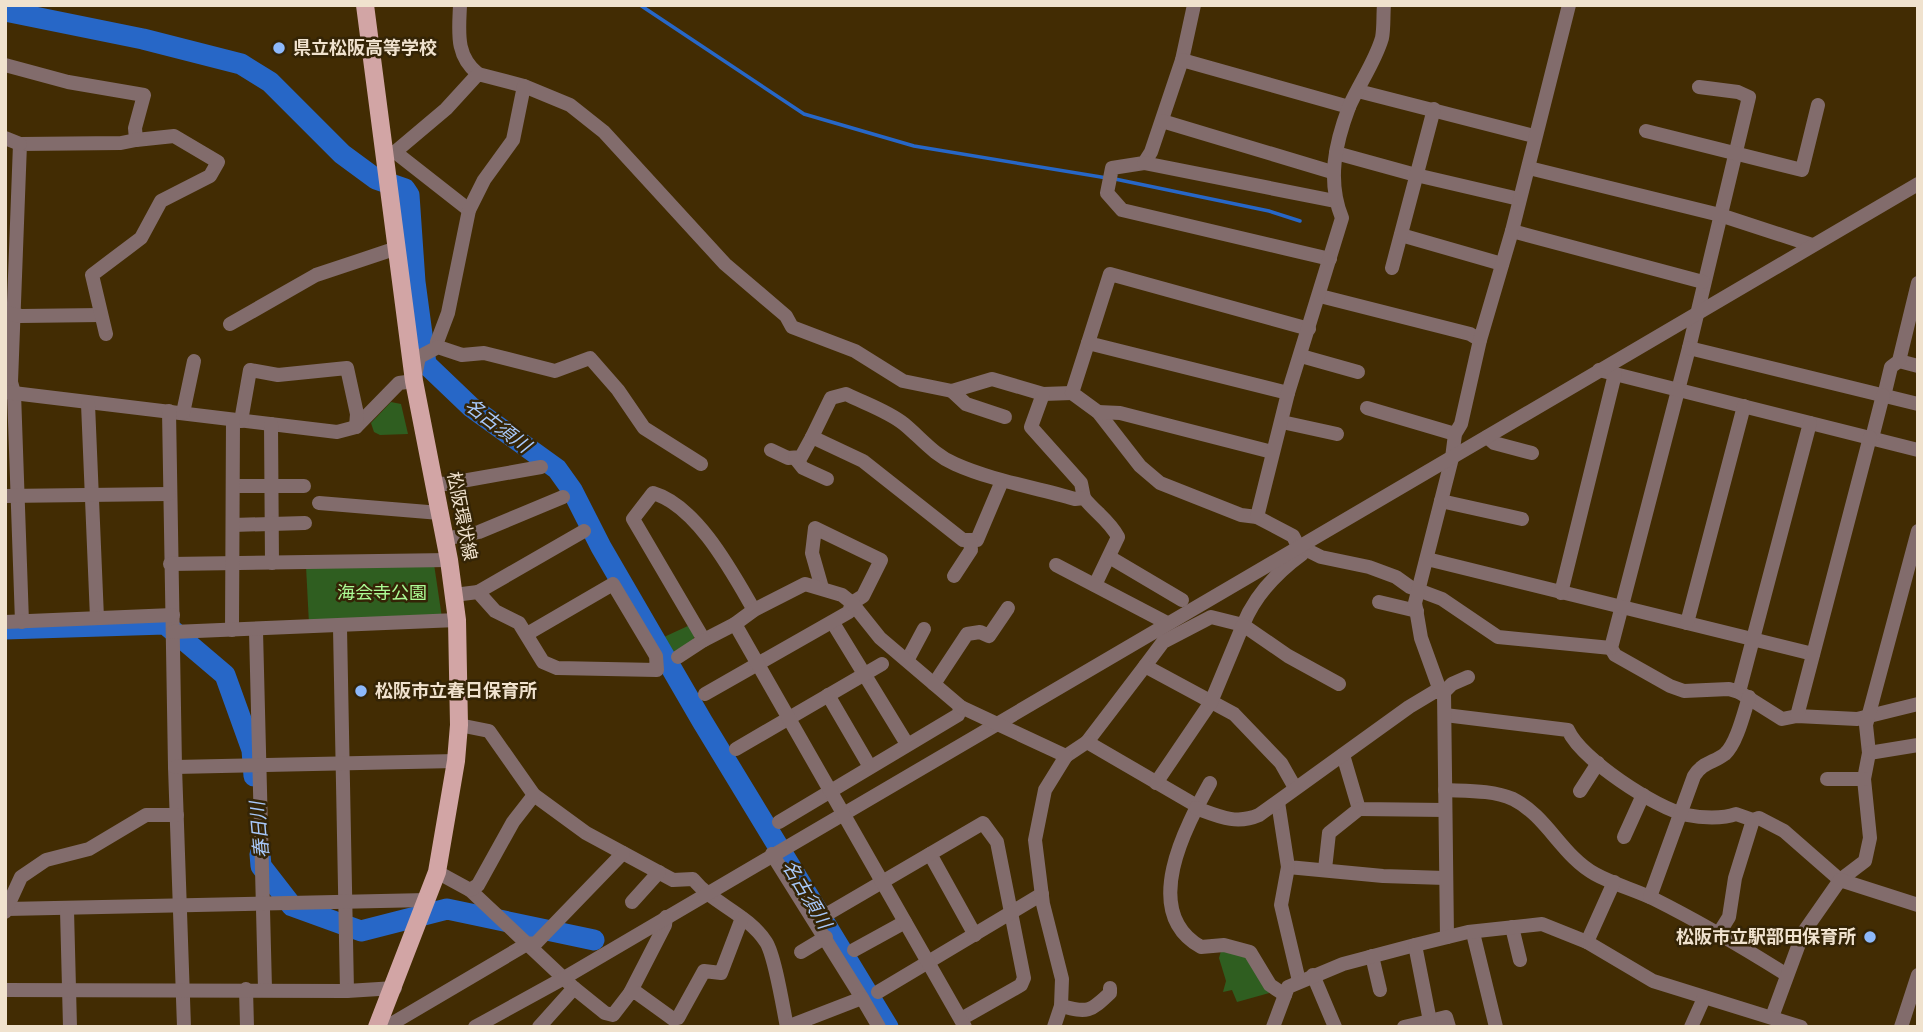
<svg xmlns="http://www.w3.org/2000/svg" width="1923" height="1032" viewBox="0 0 1923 1032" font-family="Inter,'Noto Sans JP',sans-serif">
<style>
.green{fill:#2f5e20}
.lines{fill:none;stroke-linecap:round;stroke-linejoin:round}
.stream{stroke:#2767c7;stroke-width:3.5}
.river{stroke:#2767c7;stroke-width:21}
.minor{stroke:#826c6c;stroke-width:14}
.major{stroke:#d2a5a5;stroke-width:18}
.poi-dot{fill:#8db9fc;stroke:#342406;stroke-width:2.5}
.labels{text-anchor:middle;stroke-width:5;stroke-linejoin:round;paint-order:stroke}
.poi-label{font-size:18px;font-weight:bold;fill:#f0e2ce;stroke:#342406;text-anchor:start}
.street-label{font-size:18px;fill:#f0e2ce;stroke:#342406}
.park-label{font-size:18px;fill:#acfb95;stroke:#342406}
.water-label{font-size:19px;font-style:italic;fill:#a8c8f9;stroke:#342406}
</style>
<rect width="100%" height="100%" fill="#422c03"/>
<g class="green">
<path d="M 391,402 L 401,404 L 408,434 L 380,435 L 374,432 L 371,423 Z"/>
<path d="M 434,564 L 442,618 L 309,624 L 306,566 Z"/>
<path d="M 690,625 L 695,635 L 692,642 L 673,652 L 664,637 Z"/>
<path d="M 1221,951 L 1247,957 L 1273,992 L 1237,1002 L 1232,990 L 1223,992 L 1226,981 L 1219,958 Z"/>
</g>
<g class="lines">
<g class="stream">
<path d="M 640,5 L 804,114 L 914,146 L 1107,178"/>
<path d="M 1115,179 L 1269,211 L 1300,221"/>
</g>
<g class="river">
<path d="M 5,11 L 143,39 L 241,64 L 270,82 L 342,154 L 376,179 L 405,189 L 409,195 L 415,282 L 426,364 L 471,407 L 557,469 L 572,490 L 601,547 L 702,721 L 888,1027"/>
<path d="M 5,629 L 165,624 L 225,675 L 252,750 L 254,776"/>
<path d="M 260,854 L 261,866 L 292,906 L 361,931 L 447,909 L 594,940"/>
</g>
<g class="minor">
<path d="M 460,5 C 459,32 455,55 478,74"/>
<path d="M 1194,5 L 1182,60 L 1151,152 L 1144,163 L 1112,168 L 1107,193 L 1122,210 L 1330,259"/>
<path d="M 1182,60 L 1349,107"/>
<path d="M 5,65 L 68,82 L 144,95 L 135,128 L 136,140 L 121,143 L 20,144 L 11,382 L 14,393 L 22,622"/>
<path d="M 1699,87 L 1738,92 L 1749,97 L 1689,348 L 1611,648 L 1615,655 L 1670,686 L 1684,691 L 1729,689 L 1739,692 L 1782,719 L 1797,716 L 1857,719 L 1918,704"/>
<path d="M 1358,91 L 1534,136"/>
<path d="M 1162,121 L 1332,172"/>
<path d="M 1646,131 L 1802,170 L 1818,105"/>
<path d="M 5,138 L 20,144"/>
<path d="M 386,152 L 395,152 L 469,210"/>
<path d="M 395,152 L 446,109 L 478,74 L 524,86 L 570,105 L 604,132 L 725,264 L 786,316 L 792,327 L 855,351 L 903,381 L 952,391 L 992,379 L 1043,394 L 1072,393"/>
<path d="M 1336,153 L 1416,175 L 1519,199"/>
<path d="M 1144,163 L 1335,201"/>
<path d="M 1529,168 L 1720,215 L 1812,245"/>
<path d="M 1512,231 L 1703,282"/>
<path d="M 1401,235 L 1502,264"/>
<path d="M 1392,268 L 1434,109"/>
<path d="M 1320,296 L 1470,334 L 1480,340"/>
<path d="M 5,313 L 21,316 L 101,315"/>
<path d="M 230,324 L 316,275 L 394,249"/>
<path d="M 106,334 L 92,275 L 141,238 L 161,201 L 210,176 L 218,162 L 174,136 L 136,140"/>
<path d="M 1088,343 L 1072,393 L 1098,412 L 1140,466 L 1160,483 L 1241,515 L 1257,517 L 1293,536 L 1302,554 C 1276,573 1255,595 1243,625 L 1211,617 L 1163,642 L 1145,666 L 1234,714 L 1281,763 L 1294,786"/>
<path d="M 438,347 L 437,342 L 448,313 L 469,210 L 484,180 L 513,140 L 524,86"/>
<path d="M 1689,348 L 1918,404"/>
<path d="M 1301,356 L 1358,372"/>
<path d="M 1899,361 L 1918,366"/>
<path d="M 1599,370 L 1918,450"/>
<path d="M 952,391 L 966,404 L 1005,417"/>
<path d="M 5,392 L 337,432 L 356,427 L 399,383 L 414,381 L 419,357 L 438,347 L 462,355 L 484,353 L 555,371 L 590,358 L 618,390 L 644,428 L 701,464"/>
<path d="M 1288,393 L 1088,343 L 1110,274 L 1309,329"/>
<path d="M 1043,394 L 1031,427 L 1081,483 L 1084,498"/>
<path d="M 1884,396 L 1891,367 L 1899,361 L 1918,283"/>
<path d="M 88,404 L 97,618"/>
<path d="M 1367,408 L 1455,434"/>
<path d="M 169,411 L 175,767 L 184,1027"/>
<path d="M 1098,412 L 1120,413 L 1272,452"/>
<path d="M 183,413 L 194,361"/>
<path d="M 241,421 L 250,370 L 278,375 L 347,368 L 357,414 L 356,427"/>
<path d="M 1282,422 L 1337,434"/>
<path d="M 271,424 L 272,563"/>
<path d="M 1487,437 L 1494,443 L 1532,453"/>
<path d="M 1872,438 L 1883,395"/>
<path d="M 771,450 L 788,458 L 801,457 L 812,437"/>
<path d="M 795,458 L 803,468 L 827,479"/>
<path d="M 1002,481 L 977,540 L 963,540 L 863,461 L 812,437 L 831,398 L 846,394 C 864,403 888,411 904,424 C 921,438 934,455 955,464 C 993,481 1035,487 1075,499 L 1084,498 C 1095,512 1110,521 1118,537 L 1095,585"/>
<path d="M 434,483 L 445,484 L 541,467"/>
<path d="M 233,486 L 304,486"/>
<path d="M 5,496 L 169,494"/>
<path d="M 1441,501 L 1522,519"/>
<path d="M 319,503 L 440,513"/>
<path d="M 1257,517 L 1288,393 L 1342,218 C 1327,181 1335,144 1349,107 C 1359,84 1375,62 1382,38 C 1384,28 1383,16 1384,5"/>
<path d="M 233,525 L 305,523"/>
<path d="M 445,539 L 479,532 L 563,497"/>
<path d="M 1299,546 L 1321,557 L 1369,567 L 1396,577 L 1410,587 L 1442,599 L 1498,637 L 1611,648"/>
<path d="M 1111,558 L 1182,600"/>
<path d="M 1427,559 L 1813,654"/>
<path d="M 170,564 L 449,560"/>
<path d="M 1056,565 L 1167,623"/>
<path d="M 954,576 L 971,550 L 970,540"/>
<path d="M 478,592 L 584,531"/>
<path d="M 1561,593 L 1615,374"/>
<path d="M 454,595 L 478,592 L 495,611 L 519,623 L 543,662 L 557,668 L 657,670 L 656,656 L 613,584 L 527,634"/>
<path d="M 1379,602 L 1417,611"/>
<path d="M 5,622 L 173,615"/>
<path d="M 833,623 L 907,744"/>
<path d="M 1687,623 L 1744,406"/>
<path d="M 735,624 L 704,640 L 633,519 L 653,493 C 697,506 732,572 754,610"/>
<path d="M 340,628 L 347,991"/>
<path d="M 232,630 L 233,420"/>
<path d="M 256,631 L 265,989"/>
<path d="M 173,632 L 457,620"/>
<path d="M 678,657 L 704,640"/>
<path d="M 908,659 L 924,629"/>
<path d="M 934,684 L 967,634 L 980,632 L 989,636 L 1008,608"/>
<path d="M 1739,692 L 1810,423"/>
<path d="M 705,694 L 849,612 L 852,603 L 863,596 L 881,560 L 815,528 L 812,553 L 822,588"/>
<path d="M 828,695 L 870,767"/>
<path d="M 1445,715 L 1568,730 C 1581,759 1655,808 1687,815 C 1701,818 1723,819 1736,814 L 1753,820 L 1759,818 L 1784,831 L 1840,880 L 1865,861 L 1870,838 L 1864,779 L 1869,753 L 1866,725 L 1918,531"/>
<path d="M 1797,716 L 1870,437"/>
<path d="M 459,725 L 489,731 L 534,795 L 586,833 L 673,880 L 693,879 C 713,904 748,914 766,942 C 775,956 783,1008 787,1027"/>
<path d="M 1087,742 L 1145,666"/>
<path d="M 736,749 L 882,664"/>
<path d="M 1869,753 L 1918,745"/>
<path d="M 1343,755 L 1359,809 L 1445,810"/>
<path d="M 1066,756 L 1087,742 L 1197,806"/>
<path d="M 175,767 L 456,761"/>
<path d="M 1827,779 L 1864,779"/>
<path d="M 1156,783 L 1211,702 L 1243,625 L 1288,656 L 1339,684"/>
<path d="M 1210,783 C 1186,826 1139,912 1201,947 L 1224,945 L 1250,952 L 1270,985 L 1285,995"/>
<path d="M 1445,790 C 1467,791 1493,790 1513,799 C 1547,816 1562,856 1595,874 C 1613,884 1635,890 1654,899 C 1700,922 1744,948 1787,975"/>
<path d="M 1580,791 L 1598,763"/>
<path d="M 1278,802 L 1288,867 L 1383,876 L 1445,878"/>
<path d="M 1196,808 C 1218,816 1236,825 1259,815 L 1409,707 L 1434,692 L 1444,692 L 1452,684 L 1468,677"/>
<path d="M 779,822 L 958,715 L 961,707"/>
<path d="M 1624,837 L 1643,795"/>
<path d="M 772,854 L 862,998"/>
<path d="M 930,854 L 975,935"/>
<path d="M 1288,867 L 1281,905 L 1299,981"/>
<path d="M 1325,869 L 1329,833 L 1359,809"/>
<path d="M 437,872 L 470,890 L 574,988 L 539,1027"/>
<path d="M 470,890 L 478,885 L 513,822 L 534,795"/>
<path d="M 1650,897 L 1694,776 C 1703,762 1713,763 1725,754 C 1737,743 1744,712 1749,697"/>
<path d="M 632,902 L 659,872"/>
<path d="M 7,909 L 427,900"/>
<path d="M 67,910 L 70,1027"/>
<path d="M 5,912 L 21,877 L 46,860 L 89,849 L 146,815 L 177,815"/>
<path d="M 829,913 L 983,823 L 997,842 L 1024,978 L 1021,985 L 961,1019"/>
<path d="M 1512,927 L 1520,960"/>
<path d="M 1473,933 L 1496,1027"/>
<path d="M 1719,933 L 1729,917 L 1735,878 L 1753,820"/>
<path d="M 1447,937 L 1444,692 L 1438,685 L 1421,638 L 1415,603 L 1452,458 L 1455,434 L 1461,424 L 1480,340 L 1512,231 L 1569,5"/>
<path d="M 1587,942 L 1614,882"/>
<path d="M 854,950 L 905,922"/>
<path d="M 801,952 L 826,937"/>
<path d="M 1372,956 L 1380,990"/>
<path d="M 1313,975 L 1335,1027"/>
<path d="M 574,988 L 605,1013 L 613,1015 L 630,993 L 665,925 L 666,917"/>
<path d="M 246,989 L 247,1027"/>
<path d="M 5,990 L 347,991 L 395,988"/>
<path d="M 878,992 L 1042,894"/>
<path d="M 630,993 L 637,993 L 673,1019 L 678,1018 L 704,971 L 721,973 L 742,918"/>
<path d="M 1061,1006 C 1088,1013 1090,1012 1110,993 L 1110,988"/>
<path d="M 1772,1017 L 1803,933 L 1840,880 L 1918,905"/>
<path d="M 1430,1021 L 1446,1017 L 1449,1027"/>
<path d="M 393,1023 L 527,944 L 536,943 L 623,853"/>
<path d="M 475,1027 L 564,978 L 1918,184"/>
<path d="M 787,1027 L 862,998 L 879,1027"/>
<path d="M 965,1027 L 735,624 L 754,610 L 805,584 L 842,595 L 852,603 L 880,638 L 961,707 L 1066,756 L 1045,790 L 1035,840 L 1043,904 L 1062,979 L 1061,1006 L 1054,1027"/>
<path d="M 1273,1027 L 1288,987 L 1343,964 L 1415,945 L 1468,932 L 1542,924 L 1587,942 L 1653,981 L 1801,1027"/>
<path d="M 1404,1027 L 1430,1021 L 1415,945"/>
<path d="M 1691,1027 L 1704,998"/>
<path d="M 1901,1027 L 1918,975"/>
</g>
<path class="major" d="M 365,5 L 414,381 L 449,560 L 457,620 L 459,725 L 456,761 L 437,872 L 377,1027"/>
</g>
<g class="poi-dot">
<circle cx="279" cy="48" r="7"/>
<circle cx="361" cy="691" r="7"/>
<circle cx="1870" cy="937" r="7"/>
</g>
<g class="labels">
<g class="poi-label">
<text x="293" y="54">県立松阪高等学校</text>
<text x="375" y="697">松阪市立春日保育所</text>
<text x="1856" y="943" text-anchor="end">松阪市立駅部田保育所</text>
</g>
<g class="street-label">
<text transform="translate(462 516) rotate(79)" y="6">松阪環状線</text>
</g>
<g class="park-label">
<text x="382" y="599">海会寺公園</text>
</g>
<g class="water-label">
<text transform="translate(498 425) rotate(37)" y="7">名古須川</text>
<text transform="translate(259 830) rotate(-95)" y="7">春日川</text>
<text transform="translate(807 894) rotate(59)" y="7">名古須川</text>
</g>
</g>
<rect width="1923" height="1032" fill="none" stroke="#f0e2ce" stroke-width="14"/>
</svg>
